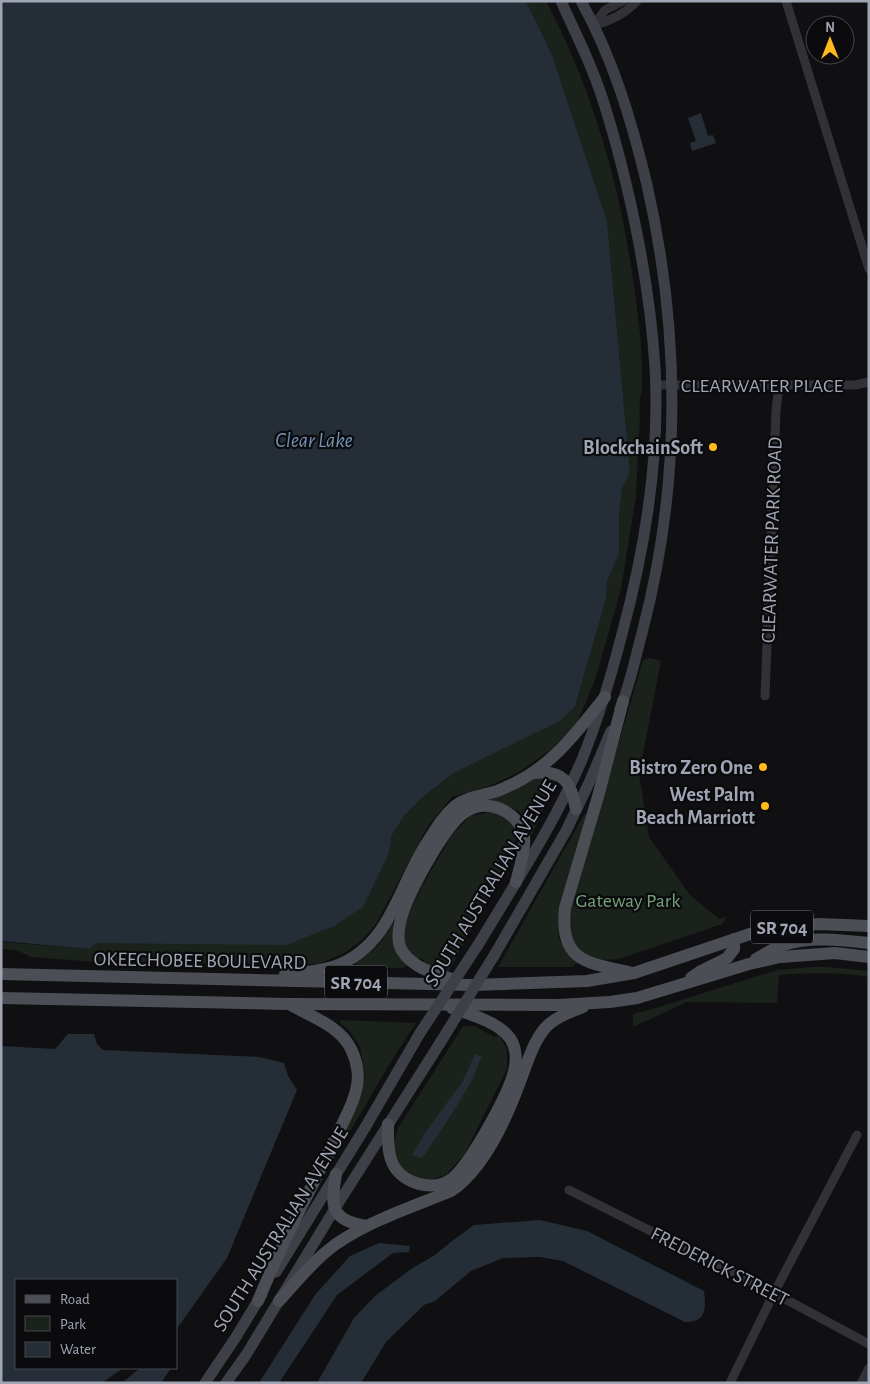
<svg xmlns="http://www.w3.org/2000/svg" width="870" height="1384" viewBox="0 0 870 1384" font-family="'Alegreya Sans',sans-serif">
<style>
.green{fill:#1a221b}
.water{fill:#252e36}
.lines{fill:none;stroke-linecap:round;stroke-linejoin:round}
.minor{stroke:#313137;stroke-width:9}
.tertiary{stroke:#313137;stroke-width:10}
.secondary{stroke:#3e4047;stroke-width:11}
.primary{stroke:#4c4e56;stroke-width:12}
.secondary-bridge{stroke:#3e4047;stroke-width:11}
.poi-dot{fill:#ffbb1b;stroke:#0b0b0d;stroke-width:2}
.labels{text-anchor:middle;stroke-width:4.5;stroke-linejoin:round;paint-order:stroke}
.shield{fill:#0b0b0d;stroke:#737782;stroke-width:1}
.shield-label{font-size:19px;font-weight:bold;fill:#a0a5b4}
.street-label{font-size:20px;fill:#a0a5b4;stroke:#0b0b0d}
.poi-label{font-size:20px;font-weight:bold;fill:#a0a5b4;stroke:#0b0b0d;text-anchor:end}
.park-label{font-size:20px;fill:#74a179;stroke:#0b0b0d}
.water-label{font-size:21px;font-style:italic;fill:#7292b4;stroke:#0b0b0d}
</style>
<rect width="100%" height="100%" fill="#101012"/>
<g class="green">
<path d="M 526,1 L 546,1 C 598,99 626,208 638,318 C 641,338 642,362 642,382 C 642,395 638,404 640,416 L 636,496 L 621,589 L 595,680 L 577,723 L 553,748 L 521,771 L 492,785 L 452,797 L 428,826 L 376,924 L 362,940 L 344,953 L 319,964 L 97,962 L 31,957 L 16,950 L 1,949 L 1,942 L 90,949 L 96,943 L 389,853 L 392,835 L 404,816 L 424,796 L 454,773 L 560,721 L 575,707 L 606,599 L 607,582 L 619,554 L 619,516 L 622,488 L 630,472 L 607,221 L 552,55 Z"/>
<path d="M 650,658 L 661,661 L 639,774 L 649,837 L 690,895 L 719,919 L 727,917 L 722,924 L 687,936 L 619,959 L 602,960 L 585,955 L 574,945 L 567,929 L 569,912 L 643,660 Z"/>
<path d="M 535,778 L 551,778 L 556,781 L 554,789 L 531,836 L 524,818 L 518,810 L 487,800 Z"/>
<path d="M 492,812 C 508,820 512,822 520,839 L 515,840 L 513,856 L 499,878 L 449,971 L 424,964 L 424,960 L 419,958 L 417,960 L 404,943 L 403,926 L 422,886 L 452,835 L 470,816 Z"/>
<path d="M 585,813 L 587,815 L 558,917 L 559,938 L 567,953 L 578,962 L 572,967 L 498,967 Z"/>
<path d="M 393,921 L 393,943 L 407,965 L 403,968 L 357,968 L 355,963 C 376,949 382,944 393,921 Z"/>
<path d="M 813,967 L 827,967 L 869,971 L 869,977 C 839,972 809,973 779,975 L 777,1003 L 687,1002 L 633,1027 L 633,1014 L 659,1007 L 777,970 Z"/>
<path d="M 342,1020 L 416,1023 L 392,1060 L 316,1189 L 357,1105 L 365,1077 L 360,1047 L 349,1030 L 339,1022 Z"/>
<path d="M 463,1026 L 475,1026 L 494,1037 L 499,1035 L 507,1049 L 507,1069 L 464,1155 L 446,1175 L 433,1179 L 420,1179 L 406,1173 L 397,1163 L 393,1145 L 398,1128 Z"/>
</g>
<g class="water">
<path d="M 1,1 L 526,1 L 552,55 L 607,221 L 630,472 L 622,488 L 619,516 L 619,554 L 607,582 L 606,599 L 575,707 L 560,721 L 454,773 L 424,796 L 404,816 L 392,835 L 389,853 L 363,907 L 334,926 L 286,945 L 96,943 L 90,949 L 1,941 Z"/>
<path d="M 701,113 L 708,136 L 713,135 L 716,143 L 692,151 L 690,143 L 696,141 L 688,118 Z"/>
<path d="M 68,1034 L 94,1034 L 97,1044 L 103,1050 L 259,1057 L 284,1063 L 288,1076 L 297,1090 L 227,1258 L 176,1330 L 176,1280 L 16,1280 L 16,1368 L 123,1368 L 102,1383 L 1,1383 L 1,1046 L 55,1049 Z"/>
<path d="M 475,1054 L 482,1057 C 478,1064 476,1071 473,1078 C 458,1106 440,1132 422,1158 L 412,1155 L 425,1133 L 463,1081 Z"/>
<path d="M 540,1220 L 587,1231 L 704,1291 C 706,1308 707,1322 685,1322 L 563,1261 L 540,1257 L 503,1258 L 471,1271 L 435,1301 L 424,1305 L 386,1342 L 361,1383 L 317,1383 L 354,1318 L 375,1296 L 411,1269 L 435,1255 L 452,1241 L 474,1225 Z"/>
<path d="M 379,1243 L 410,1246 L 409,1252 L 393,1253 L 337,1295 L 279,1383 L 259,1383 L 315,1295 L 350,1256 Z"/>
<path d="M 140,1368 L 171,1368 L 161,1383 L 122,1383 Z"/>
</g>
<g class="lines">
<g class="minor">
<path d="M 786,1 L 869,269"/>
<path d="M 594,25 C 611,21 625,14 637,1"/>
<path d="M 594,25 L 605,10 L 623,1"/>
<path d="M 655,385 L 855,385 L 869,382"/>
<path d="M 765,696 L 776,411 L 779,384"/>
<path d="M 569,1190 L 774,1293 L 869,1344"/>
<path d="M 730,1383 L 774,1293 L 857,1135"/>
</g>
<path class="tertiary" d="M 862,1383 L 869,1369"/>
<g class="secondary">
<path d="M 581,1 C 613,58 632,122 647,185 C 681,335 681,485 642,633 C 635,659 630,685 620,709"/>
<path d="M 478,945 C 514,885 553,826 581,762 C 598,720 611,677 622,634 C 645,549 660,455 655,367 C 651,304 640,241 625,179 C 617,147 609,115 597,83 C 587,55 573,28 561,1"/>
<path d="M 495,954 L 566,831 L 589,783 L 611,731"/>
<path d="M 276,1272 L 366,1126 L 420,1033"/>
<path d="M 205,1383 L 236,1337 L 262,1294"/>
<path d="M 226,1383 L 246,1355 L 334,1210 L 440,1043"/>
</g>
<g class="primary">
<path d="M 623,701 L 599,793 L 565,908 C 559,961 587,963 629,972"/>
<path d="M 534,773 C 564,770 571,782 576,809"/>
<path d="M 756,959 C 765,954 774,948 783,945 C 810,936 842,940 869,943"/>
<path d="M 1,974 L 472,985 L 587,981 L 634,973 L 756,932 L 785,927 L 819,924 L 869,926"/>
<path d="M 285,974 C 302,972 322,972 338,965 C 390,944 398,889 425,846 C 434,832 442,817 455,806 C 467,797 480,796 494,792 C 501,790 508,786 515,783 C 554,764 578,730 605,697"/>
<path d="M 691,978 L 701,971 L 727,958 L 734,949 L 734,939"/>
<path d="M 455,980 C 437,974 414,969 403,952 C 397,944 398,932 400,923 C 405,898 444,826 465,812 C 487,797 519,811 524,837 C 526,849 519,870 516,882"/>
<path d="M 1,998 L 288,1004 L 558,1005 L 610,1002 L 637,998 L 749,964 L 780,957 L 835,953 L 869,957"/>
<path d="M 388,1124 C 388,1136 387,1150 392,1162 C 401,1184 434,1193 453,1178 C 471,1162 512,1090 515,1066 C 517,1057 515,1044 509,1037 C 498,1022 469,1014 452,1008"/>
<path d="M 336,1174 C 331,1205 329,1220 366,1226"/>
<path d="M 258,1301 C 275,1261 293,1222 313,1184 C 322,1165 331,1147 340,1129 C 346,1116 353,1104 356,1090 C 360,1077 357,1061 351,1049 C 340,1026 312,1017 291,1005"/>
<path d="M 279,1301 C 297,1281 314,1260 336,1244 C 371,1220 412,1207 451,1191 C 484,1169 508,1115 521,1079 C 528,1061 533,1042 546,1027 C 556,1017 570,1012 583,1007"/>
</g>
<g class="secondary-bridge">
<path d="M 420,1033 L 478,945"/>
<path d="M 440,1043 L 495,954"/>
</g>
</g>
<g class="poi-dot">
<circle cx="713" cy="447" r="5"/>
<circle cx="763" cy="767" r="5"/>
<circle cx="765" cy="806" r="5"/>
</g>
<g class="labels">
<g class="shield">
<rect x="751" y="910.5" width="62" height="33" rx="4"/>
<rect x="325" y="965.5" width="62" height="33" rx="4"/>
</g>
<g class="shield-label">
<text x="782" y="934">SR 704</text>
<text x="356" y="989">SR 704</text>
</g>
<g class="street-label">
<text x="762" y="392">CLEARWATER PLACE</text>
<text transform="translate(771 540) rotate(-88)" y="7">CLEARWATER PARK ROAD</text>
<text transform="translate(490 883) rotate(-59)" y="7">SOUTH AUSTRALIAN AVENUE</text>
<text transform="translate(200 960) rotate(1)" y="7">OKEECHOBEE BOULEVARD</text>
<text transform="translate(280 1229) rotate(-58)" y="7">SOUTH AUSTRALIAN AVENUE</text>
<text transform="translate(720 1266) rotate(27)" y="7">FREDERICK STREET</text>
</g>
<g class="poi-label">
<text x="703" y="454">BlockchainSoft</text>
<text x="753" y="774">Bistro Zero One</text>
<text x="755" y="801">West Palm<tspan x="755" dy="23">Beach Marriott</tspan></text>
</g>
<g class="park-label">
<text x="628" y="907">Gateway Park</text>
</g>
<g class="water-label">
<text x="314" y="447">Clear Lake</text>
</g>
</g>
<rect width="870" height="1384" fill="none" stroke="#a0a5b4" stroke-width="5"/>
<rect x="15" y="1279" width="162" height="90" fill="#0b0b0d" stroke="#474950"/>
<rect x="25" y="1295" width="25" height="8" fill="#4c4e56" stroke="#474950"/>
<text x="60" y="1304" font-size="15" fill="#a0a5b4">Road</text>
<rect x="25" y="1316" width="25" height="15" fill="#1a221b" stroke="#474950"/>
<text x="60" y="1329" font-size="15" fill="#a0a5b4">Park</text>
<rect x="25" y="1342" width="25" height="15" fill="#252e36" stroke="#474950"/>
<text x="60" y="1354" font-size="15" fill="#a0a5b4">Water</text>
<g transform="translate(830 40)"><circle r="24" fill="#0b0b0d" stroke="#474950"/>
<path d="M0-4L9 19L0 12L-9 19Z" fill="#ffbb1b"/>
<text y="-8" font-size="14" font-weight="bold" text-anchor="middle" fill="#a0a5b4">N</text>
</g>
</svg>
